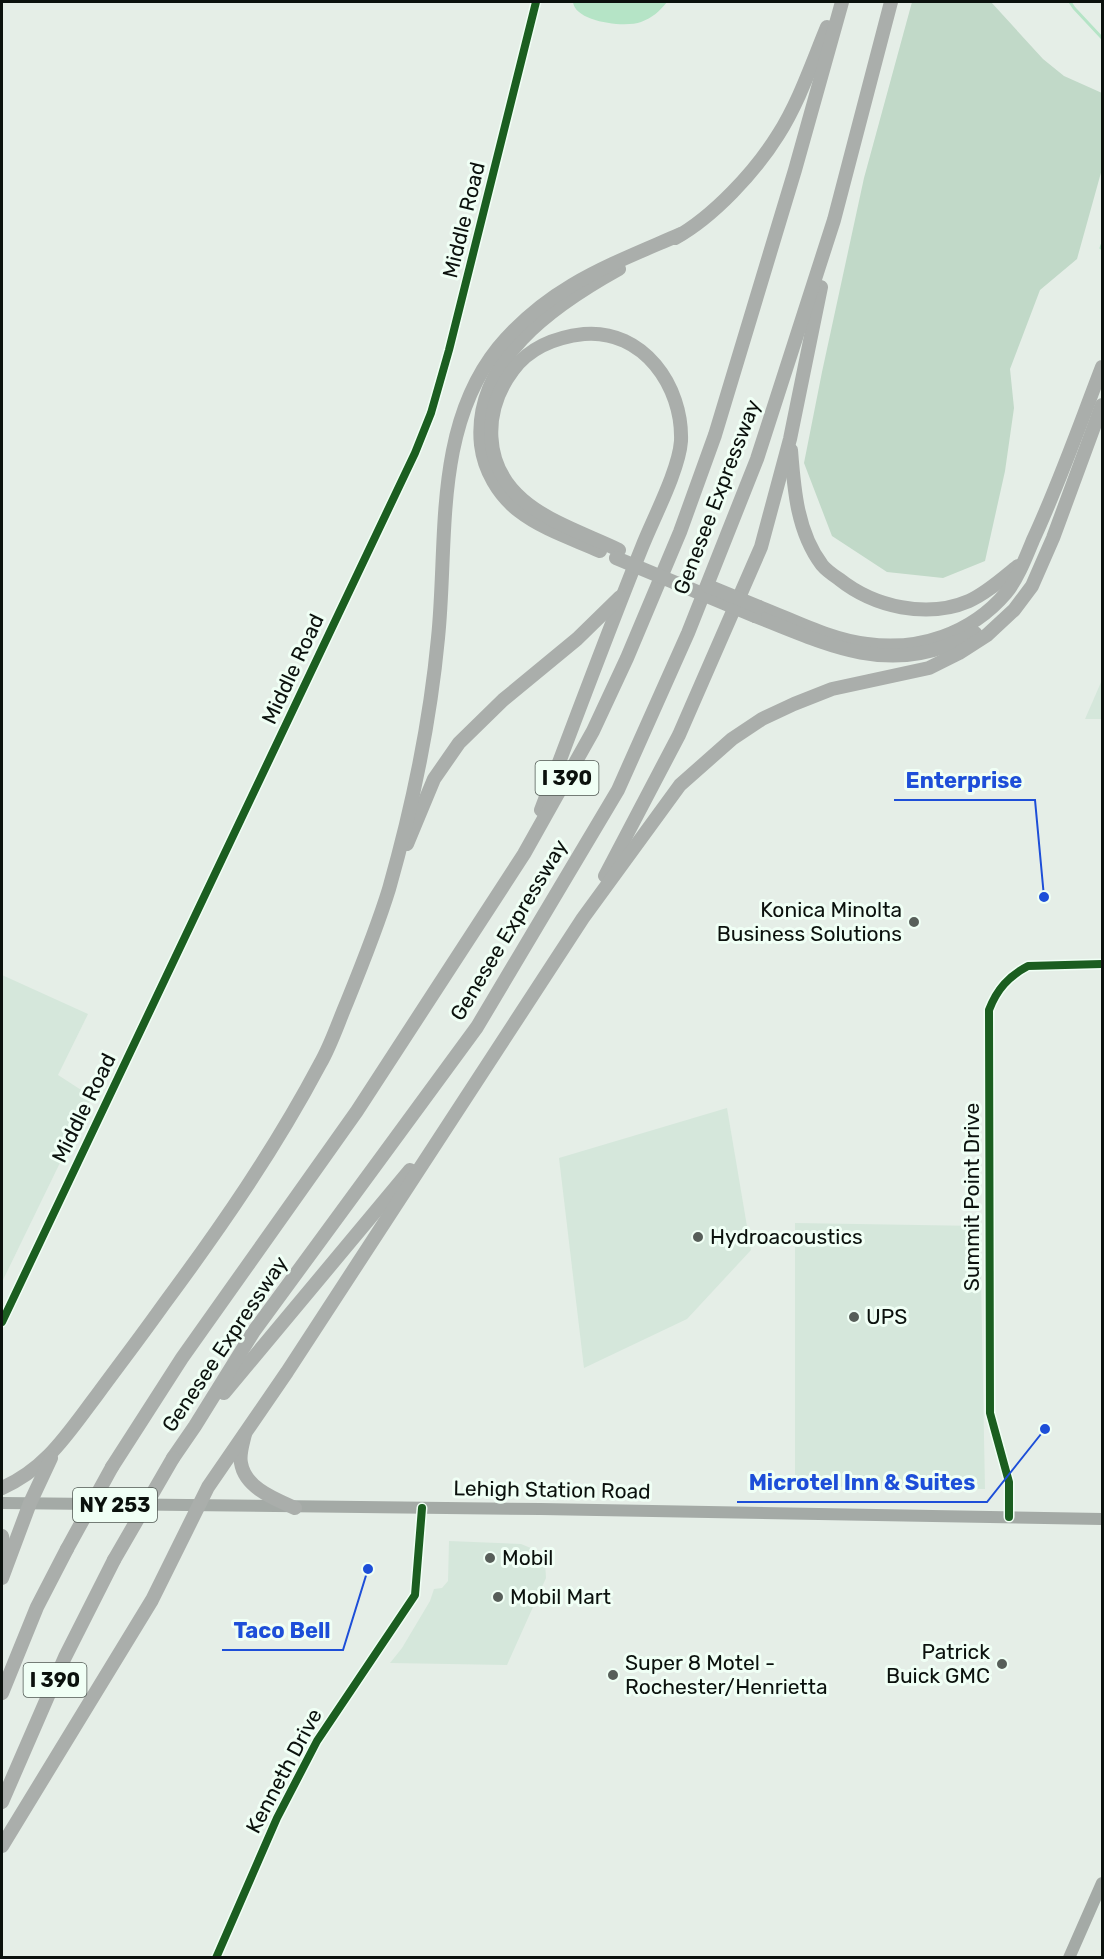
<svg xmlns="http://www.w3.org/2000/svg" width="1104" height="1959" viewBox="0 0 1104 1959" font-family="Rubik,sans-serif">
<style>
.built{fill:#d5e7db}
.green{fill:#c1d9c8}
.water{fill:#b5e4c6}
.lines{fill:none;stroke-linecap:round;stroke-linejoin:round}
.stream{stroke:#b5e4c6;stroke-width:3}
.minor{stroke:#aeb2af;stroke-width:9}
.major{stroke:#a4aaa6;stroke-width:12}
.highway{stroke:#aaaeab;stroke-width:14}
.highway-bridge{stroke:#aaaeab;stroke-width:14}
.cycleway-casing{stroke:#f0fff5;stroke-width:11}
.cycleway{stroke:#1b5e20;stroke-width:8}
.poi-dot{fill:#575e59;stroke:#f0fff5;stroke-width:2}
.labels{text-anchor:middle;stroke-width:6;stroke-linejoin:round;paint-order:stroke}
.shield{fill:#f0fff5;stroke:#505853;stroke-width:1.5}
.shield-label{font-size:20px;font-weight:bold;fill:#0b110d}
.street-label{font-size:21px;fill:#0b110d;stroke:#f0fff5}
.poi-label{font-size:21px;fill:#0b110d;stroke:#f0fff5;text-anchor:start}
.leader{fill:none;stroke:#1d4ed8;stroke-width:2}
.callout-dot{fill:#1d4ed8;stroke:#f0fff5;stroke-width:2}
.callout-label{font-size:22px;text-anchor:middle;font-weight:bold;fill:#1d4ed8;stroke:#f0fff5;stroke-width:6;stroke-linejoin:round;paint-order:stroke}
</style>
<rect width="100%" height="100%" fill="#e5eee7"/>
<g class="built">
<path d="M 1102,680 L 1102,719 L 1085,719 Z"/>
<path d="M 2,975 L 88,1014 L 58,1075 L 92,1097 L 2,1282 Z"/>
<path d="M 727,1108 L 751,1250 L 687,1319 L 584,1368 L 559,1158 Z"/>
<path d="M 795,1223 L 980,1226 L 985,1489 L 795,1486 Z"/>
<path d="M 449,1541 L 521,1544 L 538,1551 L 545,1562 L 546,1578 L 507,1665 L 390,1663 L 402,1648 L 430,1601 L 434,1589 L 442,1588 L 448,1581 Z"/>
</g>
<path class="green" d="M 912,2 L 991,2 L 1043,59 L 1064,76 L 1102,93 L 1102,169 L 1077,259 L 1040,290 L 1010,369 L 1014,408 L 1005,471 L 985,561 L 943,578 L 887,572 L 832,536 L 804,463 L 822,372 L 864,178 Z"/>
<path class="water" d="M 573,2 L 667,2 C 660,11 652,18 641,22 C 625,28 575,22 573,2 Z"/>
<g class="lines">
<g class="stream">
<path d="M 1070,2 L 1074,8 L 1102,38"/>
<path d="M 1101,248 L 1102,245"/>
</g>
<g class="minor">
<path d="M 2,1322 L 415,453 L 431,413 L 449,350 L 536,2"/>
<path d="M 1009,1517 L 1009,1482 L 990,1413 L 989,1010 C 997,989 1009,976 1028,966 L 1102,964"/>
<path d="M 216,1958 L 277,1818 L 317,1741 L 415,1595 L 422,1508"/>
</g>
<g class="major">
<path d="M 2,1503 L 541,1509 L 1102,1519"/>
<path d="M 1069,1958 L 1102,1883"/>
</g>
<g class="highway">
<path d="M 675,238 C 713,217 755,172 778,135 C 799,102 812,63 827,27"/>
<path d="M 791,450 C 794,489 797,532 822,565 C 826,570 833,575 839,579 C 874,607 927,619 969,601 C 987,593 1003,578 1018,566"/>
<path d="M 600,551 C 573,539 542,529 519,511 C 498,495 484,470 481,445 C 472,361 554,305 619,269"/>
<path d="M 759,607 C 793,620 830,640 867,644 C 919,651 971,634 1006,593 C 1018,578 1026,557 1033,540 C 1059,484 1080,424 1102,367"/>
<path d="M 755,616 C 818,640 877,672 946,646 C 956,642 966,639 975,633"/>
<path d="M 541,810 C 574,723 607,634 642,547 C 653,519 679,470 681,441 C 683,386 643,329 584,334 C 557,337 530,347 513,370 C 483,410 482,465 523,500 C 550,523 588,535 619,550"/>
<path d="M 407,844 L 434,779 L 459,743 L 503,700 L 577,639 L 620,597"/>
<path d="M 605,876 L 679,735 L 761,547 L 790,439 L 821,287"/>
<path d="M 224,1393 L 410,1170"/>
<path d="M 245,1434 C 243,1443 239,1454 241,1463 C 245,1488 275,1499 295,1508"/>
<path d="M 173,1458 L 195,1426 L 254,1331 L 477,1027 L 618,790 L 688,633 L 757,459 L 834,220 L 891,2"/>
<path d="M 112,1467 L 182,1358 L 357,1111 L 524,854 L 593,731 L 627,658 L 680,532 L 715,435 L 795,170 L 842,2"/>
<path d="M 2,1488 C 47,1468 68,1433 97,1395 C 119,1365 142,1335 164,1304 C 221,1227 275,1149 320,1064 C 331,1045 338,1023 347,1002 C 362,965 377,928 389,889 C 412,808 430,723 438,638 C 448,542 433,429 498,348 C 549,286 610,265 681,234"/>
<path d="M 2,1536 L 7,1562"/>
<path d="M 2,1578 L 30,1503 L 51,1458"/>
<path d="M 2,1693 L 37,1607 L 67,1549"/>
<path d="M 2,1802 L 65,1657 L 114,1560"/>
<path d="M 2,1846 L 152,1600 L 208,1487 L 287,1372 L 583,918 L 680,785 L 732,739 L 762,719 L 794,704 L 832,689 L 929,668 L 959,653 L 987,635 L 1014,610 L 1032,586 L 1053,538 L 1102,405"/>
</g>
<g class="highway-bridge">
<path d="M 616,558 L 755,616"/>
<path d="M 708,586 L 759,607"/>
<path d="M 67,1549 L 112,1467"/>
<path d="M 114,1560 L 173,1458"/>
</g>
<defs>
<g id="cycleway">
<path d="M 2,1322 L 415,453 L 431,413 L 449,350 L 536,2"/>
<path d="M 1009,1517 L 1009,1482 L 990,1413 L 989,1010 C 997,989 1009,976 1028,966 L 1102,964"/>
<path d="M 216,1958 L 277,1818 L 317,1741 L 415,1595 L 422,1508"/>
</g>
</defs>
<use href="#cycleway" class="cycleway-casing"/>
<use href="#cycleway" class="cycleway"/>
</g>
<g class="poi-dot">
<circle cx="914" cy="922" r="6"/>
<circle cx="698" cy="1237" r="6"/>
<circle cx="854" cy="1317" r="6"/>
<circle cx="490" cy="1558" r="6"/>
<circle cx="498" cy="1597" r="6"/>
<circle cx="1002" cy="1664" r="6"/>
<circle cx="613" cy="1675" r="6"/>
</g>
<g class="labels">
<g class="shield">
<rect x="535.5" y="761" width="63" height="34" rx="4.5"/>
<rect x="73" y="1488" width="84" height="34" rx="4.5"/>
<rect x="23.5" y="1663" width="63" height="34" rx="4.5"/>
</g>
<g class="shield-label">
<text x="567" y="785">I 390</text>
<text x="115" y="1512">NY 253</text>
<text x="55" y="1687">I 390</text>
</g>
<g class="street-label">
<text transform="translate(464 220) rotate(-76)" y="7">Middle Road</text>
<text transform="translate(717 497) rotate(-69)" y="7">Genesee Expressway</text>
<text transform="translate(293 669) rotate(-65)" y="7">Middle Road</text>
<text transform="translate(509 930) rotate(-59)" y="7">Genesee Expressway</text>
<text transform="translate(84 1108) rotate(-64)" y="7">Middle Road</text>
<text transform="translate(972 1197) rotate(-90)" y="7">Summit Point Drive</text>
<text transform="translate(225 1344) rotate(-56)" y="7">Genesee Expressway</text>
<text transform="translate(552 1490) rotate(1)" y="7">Lehigh Station Road</text>
<text transform="translate(284 1771) rotate(-62)" y="7">Kenneth Drive</text>
</g>
<g class="poi-label">
<text x="902" y="917" text-anchor="end">Konica Minolta<tspan x="902" dy="24">Business Solutions</tspan></text>
<text x="710" y="1244">Hydroacoustics</text>
<text x="866" y="1324">UPS</text>
<text x="502" y="1565">Mobil</text>
<text x="510" y="1604">Mobil Mart</text>
<text x="990" y="1659" text-anchor="end">Patrick<tspan x="990" dy="24">Buick GMC</tspan></text>
<text x="625" y="1670">Super 8 Motel -<tspan x="625" dy="24">Rochester/Henrietta</tspan></text>
</g>
</g>
<path class="leader" d="M1044 897L1035 800H894M1045 1429L987 1502H737M368 1569L343 1650H222"/>
<g class="callout-dot">
<circle cx="1044" cy="897" r="6"/>
<circle cx="1045" cy="1429" r="6"/>
<circle cx="368" cy="1569" r="6"/>
</g>
<g class="callout-label">
<text x="964" y="788">Enterprise</text>
<text x="862" y="1490">Microtel Inn &amp; Suites</text>
<text x="282" y="1638">Taco Bell</text>
</g>
<rect width="1104" height="1959" fill="none" stroke="#0b110d" stroke-width="6"/>
</svg>
